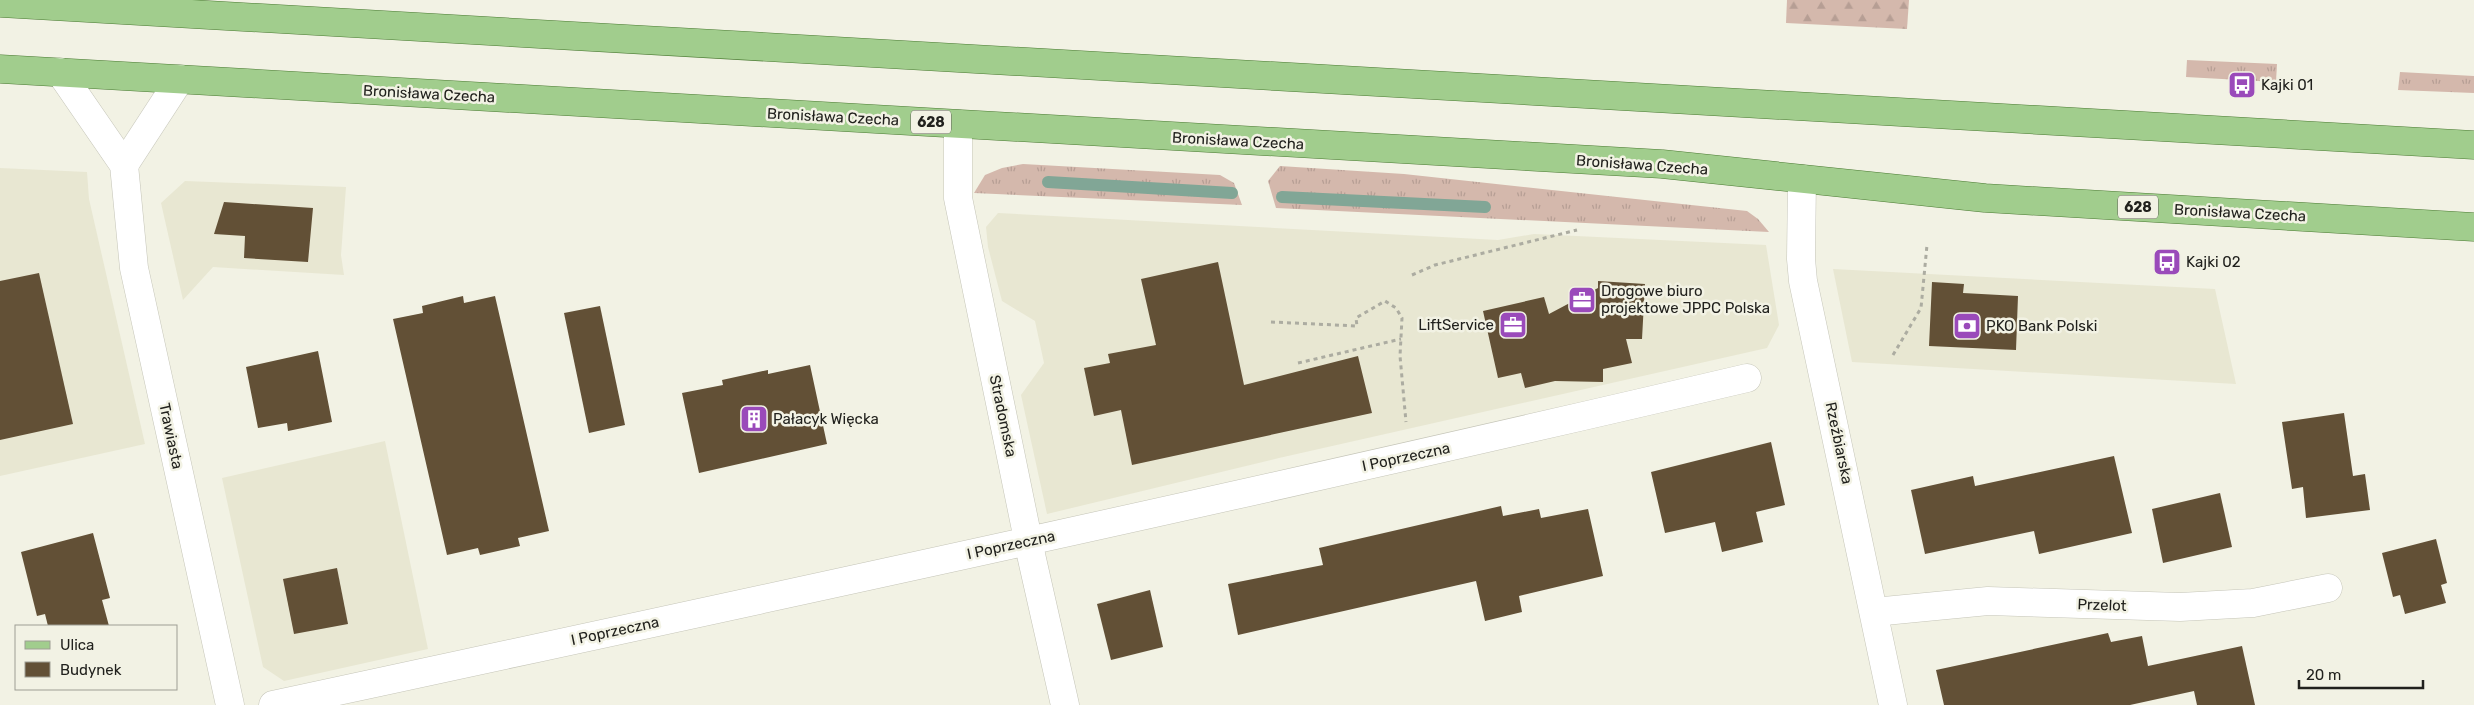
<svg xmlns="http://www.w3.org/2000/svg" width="2474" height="705" viewBox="0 0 2474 705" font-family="Rubik,sans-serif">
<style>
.built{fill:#e8e7d2}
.grass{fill:url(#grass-tufts)}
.forest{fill:url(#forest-firs)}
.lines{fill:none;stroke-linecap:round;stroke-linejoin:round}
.stream{stroke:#81a696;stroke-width:12}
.building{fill:#625036}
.minor-casing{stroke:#c5c5b8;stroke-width:29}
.major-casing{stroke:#4c7b34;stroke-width:29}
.path{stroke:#acaca1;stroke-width:3;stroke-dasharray:4 4;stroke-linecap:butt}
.minor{stroke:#fff;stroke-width:28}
.major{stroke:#a1cd8d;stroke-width:28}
.labels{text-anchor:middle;stroke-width:5;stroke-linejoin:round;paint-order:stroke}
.shield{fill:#f2f2e4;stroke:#606059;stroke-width:1}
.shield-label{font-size:14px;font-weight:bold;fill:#21211d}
.poi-label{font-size:15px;fill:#21211d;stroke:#f2f2e4;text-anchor:start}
.street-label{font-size:15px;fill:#21211d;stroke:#f2f2e4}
</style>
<defs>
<pattern id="grass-tufts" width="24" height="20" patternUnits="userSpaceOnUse" patternTransform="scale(1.25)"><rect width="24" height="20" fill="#d4b8ac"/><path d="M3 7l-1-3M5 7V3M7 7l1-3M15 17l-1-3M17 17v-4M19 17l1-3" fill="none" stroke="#b69e94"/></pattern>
<pattern id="forest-firs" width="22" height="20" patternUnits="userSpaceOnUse" patternTransform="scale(1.25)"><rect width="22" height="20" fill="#d4b8ac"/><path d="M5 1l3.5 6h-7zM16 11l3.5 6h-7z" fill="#b69e94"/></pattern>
</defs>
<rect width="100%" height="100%" fill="#f2f2e4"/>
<g class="built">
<path d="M 0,168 L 87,172 L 89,199 L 145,444 L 0,476 Z"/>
<path d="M 185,181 L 346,187 L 341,255 L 344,275 L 213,267 L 183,300 L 161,203 Z"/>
<path d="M 998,213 L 1498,240 L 1534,234 L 1766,245 L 1779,325 L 1767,348 L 1279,458 L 1047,514 L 1021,395 L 1044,363 L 1035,321 L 1002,301 L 988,247 L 986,227 Z"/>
<path d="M 1833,269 L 2215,289 L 2236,384 L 1852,362 Z"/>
<path d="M 385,441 L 428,649 L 284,681 L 263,667 L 222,478 Z"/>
</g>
<g class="grass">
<path d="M 2187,60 L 2277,64 L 2276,82 L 2186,77 Z"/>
<path d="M 2400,72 L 2474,76 L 2474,93 L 2398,90 Z"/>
<path d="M 1023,164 L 1220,175 L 1234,183 L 1242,205 L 974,193 L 985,175 L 1002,168 Z"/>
<path d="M 1280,166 L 1404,174 L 1747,211 L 1758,219 L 1769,232 L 1276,208 L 1268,181 Z"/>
</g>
<path class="forest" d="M 1787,0 L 1909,0 L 1907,29 L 1786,23 Z"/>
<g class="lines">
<g class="stream">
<path d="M 1048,182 L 1232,193"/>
<path d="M 1282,197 L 1485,207"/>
</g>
</g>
<g class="building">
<path d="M 224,202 L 313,208 L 308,262 L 244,258 L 245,236 L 214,234 Z"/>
<path d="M 1218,262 L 1244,385 L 1358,356 L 1372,413 L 1132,465 L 1121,410 L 1094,416 L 1084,368 L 1110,363 L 1108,354 L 1156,345 L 1141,279 Z"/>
<path d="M 39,273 L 73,424 L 0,440 L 0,281 Z"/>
<path d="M 1598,281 L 1645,284 L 1642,339 L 1626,339 L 1632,363 L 1603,369 L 1603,382 L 1555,381 L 1525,388 L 1521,373 L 1498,378 L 1483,311 L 1544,297 L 1549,314 L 1598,288 Z"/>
<path d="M 1932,282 L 1964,284 L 1963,293 L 2018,296 L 2016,350 L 1929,346 Z"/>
<path d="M 463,296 L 464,303 L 495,296 L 549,531 L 518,538 L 520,546 L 480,555 L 478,548 L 447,555 L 393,319 L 423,313 L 422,306 Z"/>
<path d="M 600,306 L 625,425 L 589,433 L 564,313 Z"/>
<path d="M 318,351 L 332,422 L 288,431 L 287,423 L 258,428 L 246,367 Z"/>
<path d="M 810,365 L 827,444 L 699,473 L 682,393 L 723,385 L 722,380 L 768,370 L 768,374 Z"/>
<path d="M 2344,413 L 2353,476 L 2365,474 L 2370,510 L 2306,518 L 2303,487 L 2292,489 L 2282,422 Z"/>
<path d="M 1771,442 L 1785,505 L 1756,512 L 1763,542 L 1722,552 L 1715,522 L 1665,533 L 1651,472 Z"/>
<path d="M 2114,456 L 2132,533 L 2039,554 L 2034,531 L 1925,554 L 1911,490 L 1973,476 L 1975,486 Z"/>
<path d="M 2220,493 L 2232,547 L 2163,563 L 2152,509 Z"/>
<path d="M 1501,506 L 1503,516 L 1539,509 L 1541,518 L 1588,509 L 1603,576 L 1519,596 L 1522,612 L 1485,621 L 1476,581 L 1238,635 L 1228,584 L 1323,565 L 1319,548 Z"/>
<path d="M 93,533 L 110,598 L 102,600 L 109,626 L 48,626 L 45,614 L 37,616 L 21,552 Z"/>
<path d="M 2436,539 L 2447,583 L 2441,585 L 2446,603 L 2405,614 L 2400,595 L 2393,597 L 2382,553 Z"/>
<path d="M 337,568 L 348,624 L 294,634 L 283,579 Z"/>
<path d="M 1150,590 L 1163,647 L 1111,660 L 1097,604 Z"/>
<path d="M 2108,633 L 2111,642 L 2142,636 L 2148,666 L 2242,646 L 2255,705 L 2197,705 L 2194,691 L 2130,705 L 1944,705 L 1936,670 Z"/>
</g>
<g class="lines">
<defs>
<g id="minor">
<path d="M 60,72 L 124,165 L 134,268 L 230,705"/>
<path d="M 958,124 L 958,198 L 1032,559 L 1065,705"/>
<path d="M 124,165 L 180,79"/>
<path d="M 1802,179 L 1801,259 L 1803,281 L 1893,705"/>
<path d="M 1874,612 L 1988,601 L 2180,607 L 2253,603 L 2328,588"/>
<path d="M 273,705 C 765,599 1257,493 1747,378"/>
</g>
<g id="major">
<path d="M 0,3 L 2474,145"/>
<path d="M 0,69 L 1662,164 L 1985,198 L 2474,227"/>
</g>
</defs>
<use href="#minor" class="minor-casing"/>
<use href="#major" class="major-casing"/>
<g class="path">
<path d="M 1412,275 L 1435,265 L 1577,230"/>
<path d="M 1271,322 L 1357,326 L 1356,318 L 1385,301 L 1396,308 L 1402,318 L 1400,356 L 1406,422"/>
<path d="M 1893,355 L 1921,308 L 1927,245"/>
<path d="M 1298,363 L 1401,339"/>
</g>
<use href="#minor" class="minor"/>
<use href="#major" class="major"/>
</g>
<defs>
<symbol id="bus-square" viewBox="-11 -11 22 22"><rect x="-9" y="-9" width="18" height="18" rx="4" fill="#9a4aba" stroke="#f2f2e4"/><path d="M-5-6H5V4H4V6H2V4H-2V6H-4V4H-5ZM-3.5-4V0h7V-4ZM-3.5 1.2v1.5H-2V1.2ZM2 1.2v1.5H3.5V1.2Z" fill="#fff"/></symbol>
<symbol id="office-square" viewBox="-11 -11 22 22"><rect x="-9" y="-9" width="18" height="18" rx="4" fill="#9a4aba" stroke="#f2f2e4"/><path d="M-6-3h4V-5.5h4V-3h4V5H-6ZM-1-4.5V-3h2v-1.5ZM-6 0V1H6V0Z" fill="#fff"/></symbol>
<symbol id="bank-square" viewBox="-11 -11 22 22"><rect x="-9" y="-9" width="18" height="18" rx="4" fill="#9a4aba" stroke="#f2f2e4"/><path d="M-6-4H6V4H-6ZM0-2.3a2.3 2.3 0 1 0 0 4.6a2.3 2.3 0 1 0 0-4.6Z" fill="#fff"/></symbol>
<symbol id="building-square" viewBox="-11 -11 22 22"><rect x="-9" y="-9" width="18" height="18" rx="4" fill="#9a4aba" stroke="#f2f2e4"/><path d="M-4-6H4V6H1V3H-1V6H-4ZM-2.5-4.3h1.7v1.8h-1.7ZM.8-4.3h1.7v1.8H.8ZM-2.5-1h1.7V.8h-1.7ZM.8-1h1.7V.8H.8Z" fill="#fff"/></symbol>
</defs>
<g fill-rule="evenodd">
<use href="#bus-square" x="2226" y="69" width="32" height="32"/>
<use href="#bus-square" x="2151" y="246" width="32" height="32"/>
<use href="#office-square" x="1566" y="284" width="32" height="32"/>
<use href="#office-square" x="1497" y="309" width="32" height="32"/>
<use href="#bank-square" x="1951" y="310" width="32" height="32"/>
<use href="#building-square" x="738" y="403" width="32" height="32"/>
</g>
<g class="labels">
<g class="shield">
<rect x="911" y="110.5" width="40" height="23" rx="4"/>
<rect x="2118" y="195.5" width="40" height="23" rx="4"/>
</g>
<g class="shield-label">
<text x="931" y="127">628</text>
<text x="2138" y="212">628</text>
</g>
<g class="poi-label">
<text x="2261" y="90">Kajki 01</text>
<text x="2186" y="267">Kajki 02</text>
<text x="1601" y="296">Drogowe biuro<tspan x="1601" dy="17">projektowe JPPC Polska</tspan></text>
<text x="1494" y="330" text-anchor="end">LiftService</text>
<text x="1986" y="331">PKO Bank Polski</text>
<text x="773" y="424">Pałacyk Więcka</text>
</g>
<g class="street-label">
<text transform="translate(429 94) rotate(3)" y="5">Bronisława Czecha</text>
<text transform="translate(833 117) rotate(3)" y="5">Bronisława Czecha</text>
<text transform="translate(1238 141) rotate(3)" y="5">Bronisława Czecha</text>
<text transform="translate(1642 165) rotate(4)" y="5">Bronisława Czecha</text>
<text transform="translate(2240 213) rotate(3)" y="5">Bronisława Czecha</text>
<text transform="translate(1003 416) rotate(78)" y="5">Stradomska</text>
<text transform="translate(171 436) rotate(78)" y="5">Trawiasta</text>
<text transform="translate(1839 443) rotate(78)" y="5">Rzeźbiarska</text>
<text transform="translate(1406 457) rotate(-12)" y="5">I Poprzeczna</text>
<text transform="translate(1011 545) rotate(-12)" y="5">I Poprzeczna</text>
<text transform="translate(2102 605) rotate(2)" y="5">Przelot</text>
<text transform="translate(615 631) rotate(-12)" y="5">I Poprzeczna</text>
</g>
</g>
<rect x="15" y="625" width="162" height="65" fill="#f2f2e4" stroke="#9e9e94"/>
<rect x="25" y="641" width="25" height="8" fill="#a1cd8d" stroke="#9e9e94"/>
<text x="60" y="650" font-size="15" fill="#21211d">Ulica</text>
<rect x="25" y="662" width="25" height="15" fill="#625036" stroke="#9e9e94"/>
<text x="60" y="675" font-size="15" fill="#21211d">Budynek</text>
<path d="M2299 680v8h124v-8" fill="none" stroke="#21211d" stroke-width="2.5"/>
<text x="2306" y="680" font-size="15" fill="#21211d" stroke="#f2f2e4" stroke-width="4" paint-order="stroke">20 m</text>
</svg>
